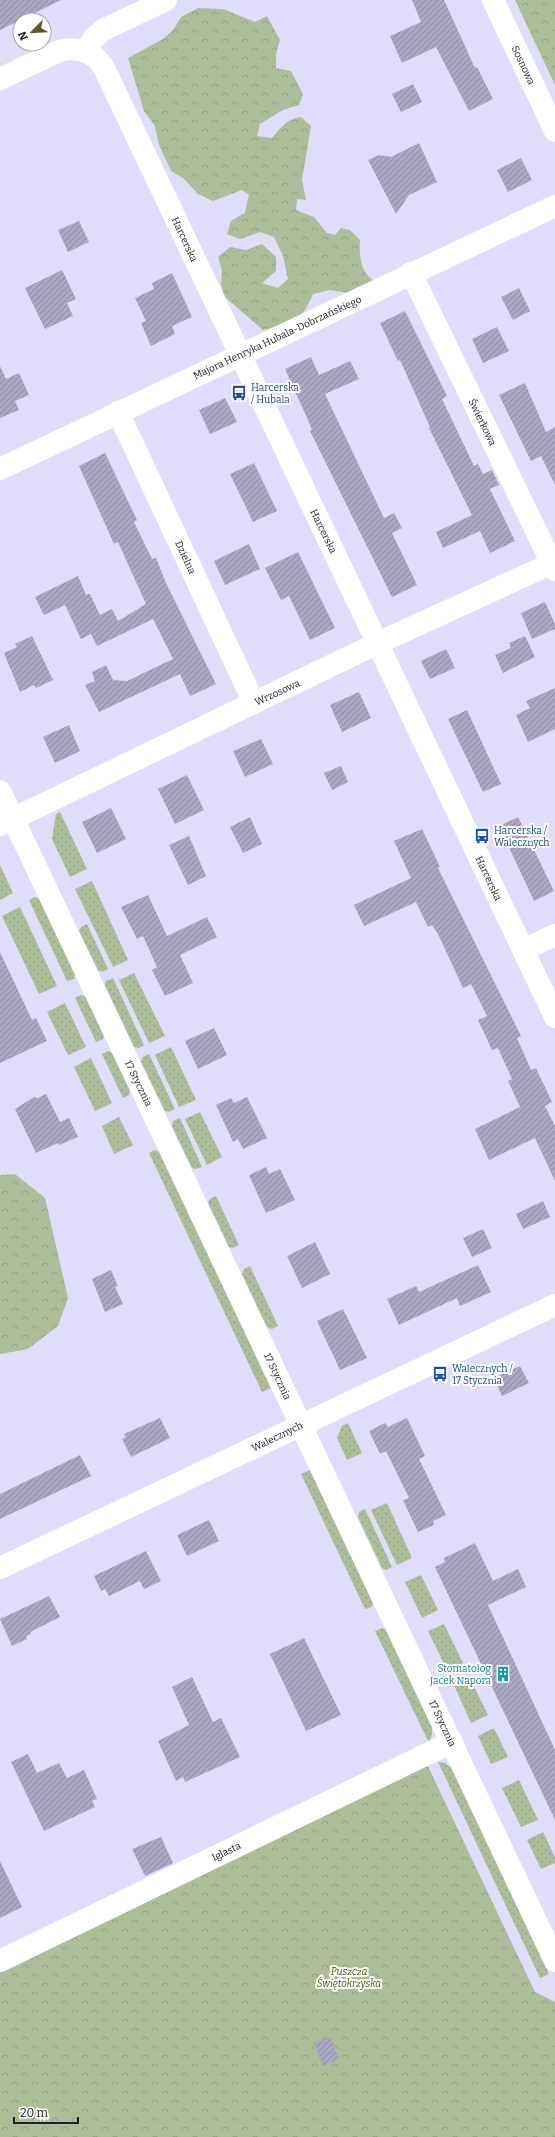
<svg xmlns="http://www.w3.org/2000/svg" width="555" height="2137" viewBox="0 0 555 2137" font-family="Bitter,serif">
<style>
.grass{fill:url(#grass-dots)}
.forest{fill:url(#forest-crowns)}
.building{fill:url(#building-hatch)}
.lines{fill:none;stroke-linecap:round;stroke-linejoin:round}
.street{stroke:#fff;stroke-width:22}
.labels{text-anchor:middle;stroke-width:4;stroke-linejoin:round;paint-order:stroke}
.street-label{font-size:10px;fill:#21202a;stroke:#fff}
.transit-label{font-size:10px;fill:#164399;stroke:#fff;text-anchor:start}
.culture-label{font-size:10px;fill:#0d838f;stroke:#fff;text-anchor:end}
.park-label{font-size:10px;font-style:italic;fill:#3c5800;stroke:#fff}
</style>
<defs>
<pattern id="grass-dots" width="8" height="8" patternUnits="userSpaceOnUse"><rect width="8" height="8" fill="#acbd99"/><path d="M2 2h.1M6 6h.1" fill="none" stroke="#94a284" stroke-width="1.8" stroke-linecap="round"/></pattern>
<pattern id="forest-crowns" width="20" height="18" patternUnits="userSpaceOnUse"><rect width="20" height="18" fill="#acbd99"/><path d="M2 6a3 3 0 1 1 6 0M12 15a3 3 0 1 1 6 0" fill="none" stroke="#94a284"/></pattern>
<pattern id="building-hatch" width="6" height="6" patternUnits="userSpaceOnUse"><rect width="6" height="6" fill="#aba8c4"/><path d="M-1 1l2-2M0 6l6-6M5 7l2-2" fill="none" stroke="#8b889f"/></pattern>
</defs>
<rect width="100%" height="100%" fill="#e0ddfa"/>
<g class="grass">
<path d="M 60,812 L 87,869 L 70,877 L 52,839 L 56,814 Z"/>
<path d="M 0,865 L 13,893 L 0,900 Z"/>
<path d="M 92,881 L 128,960 L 113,967 L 75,889 Z"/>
<path d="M 35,897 L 40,899 L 75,974 L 74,979 L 67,981 L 29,900 Z"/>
<path d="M 20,907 L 57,986 L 39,994 L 2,916 Z"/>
<path d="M 87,924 L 108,969 L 102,972 L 98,970 L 79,931 L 81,927 Z"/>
<path d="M 134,973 L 165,1036 L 149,1043 L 119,980 Z"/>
<path d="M 113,978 L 144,1045 L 139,1048 L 134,1047 L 105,985 L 106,981 Z"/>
<path d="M 81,995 L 86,997 L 104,1035 L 103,1039 L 96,1042 L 75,998 Z"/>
<path d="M 65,1003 L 86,1047 L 68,1055 L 47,1012 Z"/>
<path d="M 171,1047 L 196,1100 L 179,1107 L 155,1055 Z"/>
<path d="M 108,1051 L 112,1053 L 130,1090 L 129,1095 L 123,1098 L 102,1054 Z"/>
<path d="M 149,1054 L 175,1109 L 169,1112 L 165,1111 L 141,1062 L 143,1057 Z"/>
<path d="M 91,1058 L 112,1103 L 95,1111 L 74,1067 Z"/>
<path d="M 200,1112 L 222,1157 L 207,1165 L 185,1119 Z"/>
<path d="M 119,1117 L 133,1145 L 114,1154 L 102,1126 Z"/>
<path d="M 180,1118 L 202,1167 L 196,1169 L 192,1168 L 172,1126 L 173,1121 Z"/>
<path d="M 155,1150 L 160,1152 L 271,1388 L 262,1392 L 149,1153 Z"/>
<path d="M 216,1196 L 239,1245 L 233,1248 L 229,1247 L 208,1203 L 210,1199 Z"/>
<path d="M 250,1266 L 278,1326 L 272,1329 L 267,1327 L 242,1274 L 244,1269 Z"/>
<path d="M 348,1423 L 362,1453 L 347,1460 L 337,1438 L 342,1426 Z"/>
<path d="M 310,1470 L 373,1603 L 372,1607 L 365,1609 L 301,1474 Z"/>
<path d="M 387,1503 L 412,1558 L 397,1565 L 371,1510 Z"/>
<path d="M 365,1509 L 392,1567 L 386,1570 L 382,1568 L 358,1517 L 359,1512 Z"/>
<path d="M 421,1575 L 438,1610 L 422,1618 L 405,1582 Z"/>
<path d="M 444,1624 L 463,1663 L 447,1670 L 428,1631 Z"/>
<path d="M 382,1628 L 386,1629 L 432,1727 L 432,1734 L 429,1743 L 375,1631 Z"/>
<path d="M 469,1676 L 488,1715 L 471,1723 L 453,1683 Z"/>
<path d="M 494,1728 L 508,1757 L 491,1764 L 478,1736 Z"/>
<path d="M 438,1762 L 445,1763 L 452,1768 L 549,1974 L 540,1978 Z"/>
<path d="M 519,1780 L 538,1820 L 521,1827 L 502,1788 Z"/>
<path d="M 543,1832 L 555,1857 L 555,1863 L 541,1869 L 527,1840 Z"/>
</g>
<g class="forest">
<path d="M 515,0 L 555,0 L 555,85 Z"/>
<path d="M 198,8 L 223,9 L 255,22 L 267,16 L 280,40 L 276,54 L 276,68 L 291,71 L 303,94 L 299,105 L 283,110 L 260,124 L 257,136 L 272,138 C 281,127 287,119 301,117 L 311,126 L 302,180 L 306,200 L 297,199 L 296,210 L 314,217 L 327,233 L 335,235 L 341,228 L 350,230 L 360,240 C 359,255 360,272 374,281 L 348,293 L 330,290 L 313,294 C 302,321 291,324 263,330 L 225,297 L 221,285 L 222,271 L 218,257 L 230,247 L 246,250 L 262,244 L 276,257 L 276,271 L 262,283 L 278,288 L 288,279 L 283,256 L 274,237 L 260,232 L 240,239 L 227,234 L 231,221 L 245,213 L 249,195 L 242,190 L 213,201 L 198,194 L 183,178 L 171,171 L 159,145 L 155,126 L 144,111 L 128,58 L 163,39 L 173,30 L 181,17 Z"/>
<path d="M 15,1174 L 45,1198 L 68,1298 L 58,1326 L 28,1349 L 0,1354 L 0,1175 Z"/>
<path d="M 427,1764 L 535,1992 L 555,2002 L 555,2137 L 0,2137 L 0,1964 Z"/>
</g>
<g class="building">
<path d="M 0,0 L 61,0 L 0,30 Z"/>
<path d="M 412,0 L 444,0 L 475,68 L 477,67 L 493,99 L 469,111 L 436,47 L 402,63 L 390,36 L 421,22 Z"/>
<path d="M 413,84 L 422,102 L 401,112 L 392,94 Z"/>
<path d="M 419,143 L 437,182 L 409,195 L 396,214 L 368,160 L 379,155 L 391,157 Z"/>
<path d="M 521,158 L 532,180 L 508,192 L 497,170 Z"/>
<path d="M 79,221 L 89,242 L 68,252 L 58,230 Z"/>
<path d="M 62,270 L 76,299 L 67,303 L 73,316 L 45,329 L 25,288 Z"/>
<path d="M 172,273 L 192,317 L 172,326 L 175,334 L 151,346 L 141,323 L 146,321 L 135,298 L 154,289 L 152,283 Z"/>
<path d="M 519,288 L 530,311 L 513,320 L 501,297 Z"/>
<path d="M 405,311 L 447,396 L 442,399 L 474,466 L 478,464 L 483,474 L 492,470 L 499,485 L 490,489 L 515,541 L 490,553 L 480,531 L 443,548 L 436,532 L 472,515 L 429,428 L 430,427 L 400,360 L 398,361 L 380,323 Z"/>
<path d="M 497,327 L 509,351 L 483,363 L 472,339 Z"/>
<path d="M 311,357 L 319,375 L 350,361 L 359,379 L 325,394 L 384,518 L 394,513 L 402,528 L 392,533 L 417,585 L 392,597 L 310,431 L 312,429 L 285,369 Z"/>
<path d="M 0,366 L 6,379 L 19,373 L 29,395 L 15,401 L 19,410 L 0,418 Z"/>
<path d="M 525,383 L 546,432 L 555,427 L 555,485 L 541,456 L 531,461 L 499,395 Z"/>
<path d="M 225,398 L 237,422 L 210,434 L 199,410 Z"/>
<path d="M 105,453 L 137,520 L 134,522 L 152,559 L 156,558 L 166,583 L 216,684 L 190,696 L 180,674 L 99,712 L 85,685 L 95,681 L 92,672 L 106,665 L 113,680 L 127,681 L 173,659 L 153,619 L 97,646 L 91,634 L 81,639 L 65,605 L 44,615 L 35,597 L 78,576 L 86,595 L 90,594 L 100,615 L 112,609 L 118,621 L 146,604 L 118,542 L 114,544 L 79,466 Z"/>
<path d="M 254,463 L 277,511 L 253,522 L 230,474 Z"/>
<path d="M 249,544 L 260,569 L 225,585 L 214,561 Z"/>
<path d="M 298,552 L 335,628 L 310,640 L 289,596 L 281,600 L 265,568 Z"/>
<path d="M 545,602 L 555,624 L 555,629 L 532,639 L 521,613 Z"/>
<path d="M 32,636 L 53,680 L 36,688 L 34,685 L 20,692 L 4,653 L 17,647 L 15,644 Z"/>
<path d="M 525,636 L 535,657 L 503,673 L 495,655 L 511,648 L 509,643 Z"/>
<path d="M 446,649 L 455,668 L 430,679 L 421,661 Z"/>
<path d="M 555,688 L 555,729 L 528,742 L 516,715 L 530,708 L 526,701 Z"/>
<path d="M 359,692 L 371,718 L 342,732 L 330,705 Z"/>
<path d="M 467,710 L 501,784 L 483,792 L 448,719 Z"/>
<path d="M 69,725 L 80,751 L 55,763 L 43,737 Z"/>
<path d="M 261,739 L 273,764 L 245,777 L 233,751 Z"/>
<path d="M 341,766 L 348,782 L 332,790 L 324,773 Z"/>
<path d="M 187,775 L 204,810 L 175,824 L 158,789 Z"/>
<path d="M 111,808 L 126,839 L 97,853 L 82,822 Z"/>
<path d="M 250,817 L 262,844 L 243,853 L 230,827 Z"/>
<path d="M 518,817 L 554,891 L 534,901 L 499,826 Z"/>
<path d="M 422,829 L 440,867 L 438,868 L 521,1036 L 517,1038 L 531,1070 L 536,1068 L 552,1102 L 545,1106 L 555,1126 L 555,1181 L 535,1138 L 489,1160 L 475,1129 L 520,1107 L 508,1081 L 512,1079 L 498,1048 L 492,1050 L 478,1020 L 487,1016 L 471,984 L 463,988 L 438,934 L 432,925 L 428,927 L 416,902 L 364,926 L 354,905 L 411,878 L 394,841 Z"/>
<path d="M 189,836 L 206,876 L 188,885 L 169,845 Z"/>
<path d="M 148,895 L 167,936 L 207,917 L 217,937 L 180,955 L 193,983 L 165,996 L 152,970 L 157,967 L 143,936 L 137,939 L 121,907 Z"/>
<path d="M 0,952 L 32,1020 L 36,1018 L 47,1041 L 0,1063 Z"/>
<path d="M 214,1028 L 227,1055 L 198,1069 L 185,1041 Z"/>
<path d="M 46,1094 L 60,1122 L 69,1118 L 78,1137 L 59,1145 L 58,1143 L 36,1153 L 15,1109 L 34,1097 L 38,1098 Z"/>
<path d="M 247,1097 L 267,1138 L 243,1149 L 238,1139 L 233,1142 L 216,1105 L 231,1098 L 234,1103 Z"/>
<path d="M 266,1167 L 269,1174 L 280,1169 L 295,1200 L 266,1213 L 249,1175 Z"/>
<path d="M 543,1201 L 550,1217 L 523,1229 L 516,1214 Z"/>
<path d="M 483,1229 L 492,1248 L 472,1257 L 463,1238 Z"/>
<path d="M 315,1242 L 330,1274 L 302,1288 L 287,1256 Z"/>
<path d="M 478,1265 L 491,1292 L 460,1306 L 457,1298 L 399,1325 L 387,1299 L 416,1286 L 419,1292 Z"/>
<path d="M 111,1270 L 118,1286 L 115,1287 L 123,1304 L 105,1312 L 92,1279 Z"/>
<path d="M 343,1309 L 367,1358 L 340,1370 L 317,1321 Z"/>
<path d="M 520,1366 L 529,1383 L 502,1396 L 494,1378 Z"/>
<path d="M 160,1418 L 170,1438 L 131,1457 L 122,1439 L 126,1437 L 124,1434 Z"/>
<path d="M 407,1418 L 425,1456 L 419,1459 L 446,1515 L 433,1521 L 434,1525 L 418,1532 L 403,1500 L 409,1498 L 386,1451 L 380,1454 L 369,1431 L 385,1423 L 388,1427 Z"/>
<path d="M 80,1455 L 91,1476 L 0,1519 L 0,1494 Z"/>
<path d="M 209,1520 L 219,1541 L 187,1556 L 177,1535 Z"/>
<path d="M 475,1543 L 493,1581 L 518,1569 L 526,1587 L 488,1605 L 555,1750 L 555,1820 L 435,1567 L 445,1562 L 444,1558 Z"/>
<path d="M 146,1551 L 161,1581 L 144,1589 L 140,1581 L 109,1596 L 105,1589 L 101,1591 L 94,1576 Z"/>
<path d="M 49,1596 L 60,1617 L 30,1632 L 31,1634 L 26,1636 L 27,1639 L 12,1646 L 0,1619 Z"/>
<path d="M 304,1638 L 341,1715 L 306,1731 L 270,1654 Z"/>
<path d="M 192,1677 L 213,1722 L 221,1718 L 240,1757 L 185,1782 L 183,1777 L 176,1781 L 158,1741 L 189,1725 L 172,1687 Z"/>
<path d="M 28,1754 L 37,1773 L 59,1763 L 67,1778 L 84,1770 L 97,1799 L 92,1801 L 95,1807 L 44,1831 L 11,1762 Z"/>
<path d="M 161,1837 L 173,1863 L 145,1876 L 132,1849 Z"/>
<path d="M 0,1861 L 22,1907 L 0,1918 Z"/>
<path d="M 330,2037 L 339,2059 L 323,2066 L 314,2043 Z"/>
</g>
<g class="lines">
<g class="street">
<path d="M 493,0 L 555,131"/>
<path d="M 86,52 L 93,39 L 103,30 L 166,0"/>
<path d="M 0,79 L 59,51 C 78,46 94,52 104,68 L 555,1017"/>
<path d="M 411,273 L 555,570"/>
<path d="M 118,412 L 254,703"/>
<path d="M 0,469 L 555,206"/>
<path d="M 0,791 L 555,1961"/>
<path d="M 0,825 L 378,643 L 555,562"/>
<path d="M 524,950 L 555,935"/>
<path d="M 0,1568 L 555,1305"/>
<path d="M 0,1961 L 452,1742"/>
</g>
</g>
<defs>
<symbol id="bus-bare" viewBox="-9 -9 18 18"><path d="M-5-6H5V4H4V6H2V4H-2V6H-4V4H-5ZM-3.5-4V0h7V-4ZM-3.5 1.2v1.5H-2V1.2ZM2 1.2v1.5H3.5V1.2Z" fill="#1a4fb4" stroke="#fff" stroke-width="2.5" paint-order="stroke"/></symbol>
<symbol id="building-bare" viewBox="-9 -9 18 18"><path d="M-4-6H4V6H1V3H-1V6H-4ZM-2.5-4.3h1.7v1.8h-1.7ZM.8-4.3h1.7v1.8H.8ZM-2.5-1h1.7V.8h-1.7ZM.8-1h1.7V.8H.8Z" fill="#0f9aa8" stroke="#fff" stroke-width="2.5" paint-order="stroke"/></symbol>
</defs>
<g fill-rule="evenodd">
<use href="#bus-bare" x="228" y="382" width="22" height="22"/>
<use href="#bus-bare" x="471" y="825" width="22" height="22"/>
<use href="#bus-bare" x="429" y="1363" width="22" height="22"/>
<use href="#building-bare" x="492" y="1663" width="22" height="22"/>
</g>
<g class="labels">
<g class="street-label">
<text transform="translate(524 65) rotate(65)" y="4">Sosnowa</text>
<text transform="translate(185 239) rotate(65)" y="4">Harcerska</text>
<text transform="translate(277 337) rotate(-25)" y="4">Majora Henryka Hubala-Dobrzańskiego</text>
<text transform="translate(483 422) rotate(64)" y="4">Świerkowa</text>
<text transform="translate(324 531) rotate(64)" y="4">Harcerska</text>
<text transform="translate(186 557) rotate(65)" y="4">Dzielna</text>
<text transform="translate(277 692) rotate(-25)" y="4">Wrzosowa</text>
<text transform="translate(489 878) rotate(65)" y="4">Harcerska</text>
<text transform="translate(139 1083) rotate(64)" y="4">17 Stycznia</text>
<text transform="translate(278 1376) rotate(65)" y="4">17 Stycznia</text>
<text transform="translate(277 1436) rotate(-26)" y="4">Walecznych</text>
<text transform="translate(443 1723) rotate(65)" y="4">17 Stycznia</text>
<text transform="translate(226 1851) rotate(-26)" y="4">Iglasta</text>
</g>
<g class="transit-label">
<text x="251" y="391">Harcerska<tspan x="251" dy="12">/ Hubala</tspan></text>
<text x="494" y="834">Harcerska /<tspan x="494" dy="12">Walecznych</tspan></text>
<text x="452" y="1372">Walecznych /<tspan x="452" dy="12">17 Stycznia</tspan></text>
</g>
<g class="culture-label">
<text x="491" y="1672">Stomatolog<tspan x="491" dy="12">Jacek Napora</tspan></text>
</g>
<g class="park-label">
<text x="349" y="1975">Puszcza<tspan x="349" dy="12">Świętokrzyska</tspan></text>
</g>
</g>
<g transform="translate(32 32) rotate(246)"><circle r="19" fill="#ffffff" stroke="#a6a6aa"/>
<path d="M0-3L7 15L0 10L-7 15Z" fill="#625622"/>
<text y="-6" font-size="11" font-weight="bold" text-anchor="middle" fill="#21202a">N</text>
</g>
<path d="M14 2117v6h64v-6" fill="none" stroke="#21202a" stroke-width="2"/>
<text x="20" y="2117" font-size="12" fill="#21202a" stroke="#ffffff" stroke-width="3" paint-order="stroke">20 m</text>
</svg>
